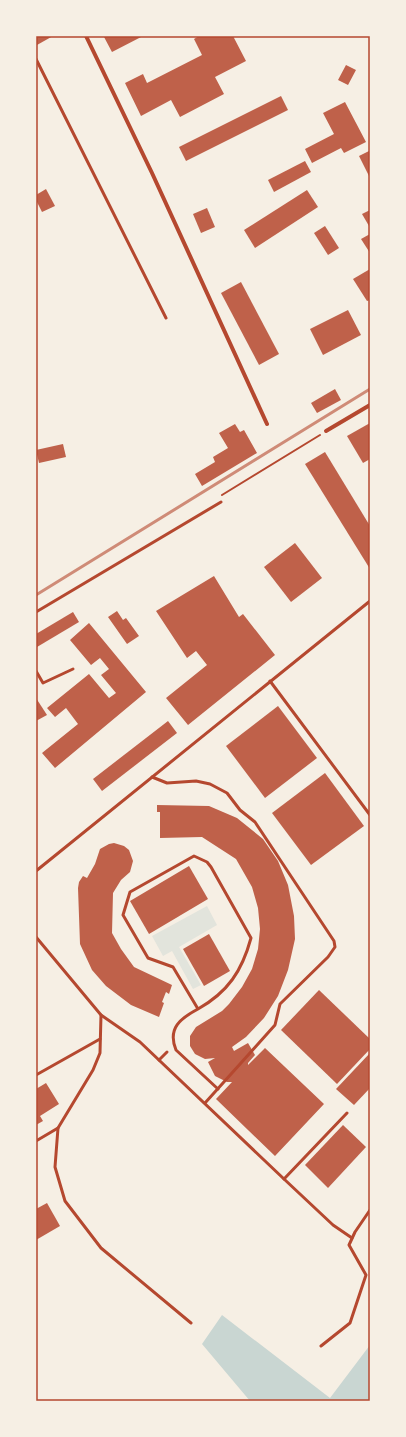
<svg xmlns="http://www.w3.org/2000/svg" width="406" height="1437" viewBox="0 0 406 1437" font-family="'Source Sans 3',sans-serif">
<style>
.green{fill:#e2e4dc}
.water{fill:#c9d6d2}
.building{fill:#bf614a}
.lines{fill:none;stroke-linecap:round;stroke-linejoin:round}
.path{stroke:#b5482f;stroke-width:2}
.service{stroke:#b5482f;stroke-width:3}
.minor{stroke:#b5482f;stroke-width:4}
.rail{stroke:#cf8b77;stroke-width:3}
.neatline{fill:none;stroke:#b5482f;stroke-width:1.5}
</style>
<rect width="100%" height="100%" fill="#f6efe4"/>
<path class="green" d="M 207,906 L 217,925 L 179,947 L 201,985 L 193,989 L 172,951 L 163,956 L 152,936 Z"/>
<path class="water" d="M 222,1315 L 330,1398 L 370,1345 L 370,1401 L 250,1401 L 202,1344 Z"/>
<g class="building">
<path d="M 36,36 L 53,36 L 37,45 Z"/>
<path d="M 107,36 L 143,36 L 112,52 L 104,37 Z"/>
<path d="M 199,36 L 233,36 L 246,61 L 215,77 L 224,94 L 180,117 L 171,100 L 141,116 L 125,83 L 143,74 L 147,83 L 202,55 L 194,39 Z"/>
<path d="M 346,65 L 356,70 L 348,85 L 338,80 Z"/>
<path d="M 281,96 L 288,110 L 186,161 L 179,147 Z"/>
<path d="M 345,102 L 366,142 L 344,153 L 341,148 L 312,163 L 305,149 L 334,134 L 323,113 Z"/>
<path d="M 369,151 L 370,152 L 370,178 L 359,156 Z"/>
<path d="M 305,161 L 311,172 L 274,192 L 268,180 Z"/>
<path d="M 46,189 L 55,206 L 42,212 L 36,200 L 36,195 Z"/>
<path d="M 307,190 L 318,207 L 255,248 L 244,230 Z"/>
<path d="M 207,208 L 215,227 L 201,233 L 193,214 Z"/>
<path d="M 370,210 L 370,225 L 369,226 L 362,214 Z"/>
<path d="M 325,226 L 339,248 L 328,255 L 314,233 Z"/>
<path d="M 370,234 L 370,253 L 361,239 Z"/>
<path d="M 370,269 L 370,300 L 367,301 L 353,279 Z"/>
<path d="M 241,282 L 279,354 L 259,365 L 221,293 Z"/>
<path d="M 348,310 L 361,335 L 323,355 L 310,329 Z"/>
<path d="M 335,389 L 341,400 L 317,413 L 311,403 Z"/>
<path d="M 370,423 L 370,459 L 363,463 L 347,436 Z"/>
<path d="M 235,424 L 240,432 L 244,430 L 257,453 L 202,486 L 195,474 L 215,462 L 213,457 L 228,448 L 219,433 Z"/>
<path d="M 63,444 L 66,457 L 39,463 L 36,450 Z"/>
<path d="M 325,452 L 370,526 L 370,569 L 305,464 Z"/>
<path d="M 295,543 L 322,578 L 291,602 L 264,567 Z"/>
<path d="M 214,576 L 239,617 L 243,614 L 275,655 L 188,725 L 166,698 L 207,665 L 196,651 L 187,658 L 156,611 Z"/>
<path d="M 117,611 L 123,620 L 126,618 L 139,636 L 127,644 L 108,617 Z"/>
<path d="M 73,612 L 79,622 L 37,647 L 36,634 Z"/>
<path d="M 89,623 L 146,692 L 55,768 L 42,753 L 78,724 L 66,708 L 55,717 L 47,708 L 89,674 L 109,698 L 116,693 L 101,675 L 109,669 L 100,658 L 91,665 L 70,640 Z"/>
<path d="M 36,698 L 47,715 L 36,721 Z"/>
<path d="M 278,706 L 317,758 L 265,798 L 226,746 Z"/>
<path d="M 168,721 L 177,733 L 102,791 L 93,779 Z"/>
<path d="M 325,773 L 364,826 L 311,865 L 272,813 Z"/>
<path d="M 157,805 L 209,806 L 237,818 L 263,839 L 278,861 L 288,885 L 294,916 L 295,939 L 288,970 L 278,996 L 264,1018 L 246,1037 L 232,1047 L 234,1051 L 248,1043 L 255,1055 L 248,1063 L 248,1065 L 265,1048 L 324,1104 L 275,1156 L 216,1099 L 232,1082 L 227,1082 L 215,1076 L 208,1062 L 215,1058 L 205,1059 L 195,1054 L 190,1046 L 190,1036 L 196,1027 L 222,1011 L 229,1004 L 242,987 L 252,969 L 258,949 L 260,929 L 258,908 L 252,887 L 236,859 L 202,837 L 160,838 L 160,812 L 157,812 Z"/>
<path d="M 114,843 L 124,846 L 129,850 L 133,861 L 130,872 L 121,880 L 113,893 L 112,933 L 121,949 L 134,967 L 172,985 L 169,994 L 166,992 L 162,1002 L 164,1003 L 159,1017 L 131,1005 L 106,986 L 92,970 L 80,944 L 78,888 L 79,882 L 83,876 L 87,878 L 95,864 L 100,849 L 109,844 Z"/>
<path d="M 189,866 L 208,899 L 149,934 L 130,901 Z"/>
<path d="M 209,934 L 230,971 L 204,986 L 183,949 Z"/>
<path d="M 319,990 L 370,1039 L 370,1049 L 337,1084 L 281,1030 Z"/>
<path d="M 370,1053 L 370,1088 L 354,1105 L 336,1089 Z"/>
<path d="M 46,1083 L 59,1104 L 40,1116 L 43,1121 L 36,1125 L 36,1089 Z"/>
<path d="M 343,1125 L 366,1147 L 328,1188 L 305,1165 Z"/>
<path d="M 47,1203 L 60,1226 L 36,1240 L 36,1209 Z"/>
</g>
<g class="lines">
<path class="path" d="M 222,495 L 320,435"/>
<g class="service">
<path d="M 36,59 L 166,318"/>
<path d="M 36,612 L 221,502"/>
<path d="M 36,671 L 43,683 L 73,669"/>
<path d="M 270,681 L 370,815"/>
<path d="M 152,777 L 167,783 L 196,781 L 210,784 L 227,793 L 240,810 L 255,822 L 334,941 L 335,947 L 328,957 L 280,1004 L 275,1025 L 205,1103"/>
<path d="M 36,871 L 370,601"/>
<path d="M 36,937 L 101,1015 L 100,1053 L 93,1070 L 58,1128 L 55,1167 L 65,1201 L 101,1248 L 191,1323"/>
<path d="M 198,1009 C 228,992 242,971 251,938 L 211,867 L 207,862 L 194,856 L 130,892 L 123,915 L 148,958 L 173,967 L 198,1009 C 181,1018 167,1028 176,1050 L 218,1089"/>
<path d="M 101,1015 L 140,1042 L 284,1179 L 347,1113"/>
<path d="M 159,1060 L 167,1052"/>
<path d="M 36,1075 L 100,1039"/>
<path d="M 36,1141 L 58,1128"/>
<path d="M 284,1179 L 333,1225 L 352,1238"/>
<path d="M 321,1346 L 350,1323 L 366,1275 L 349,1245 L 355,1232 L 370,1210"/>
</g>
<g class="minor">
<path d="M 86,36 L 152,173 L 267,424"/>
<path d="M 326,431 L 370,405"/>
</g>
<path class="rail" d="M 36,595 L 370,389"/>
</g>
<rect width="406" height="1437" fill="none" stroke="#f6efe4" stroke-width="74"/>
<rect x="37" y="37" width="332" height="1363" class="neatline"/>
</svg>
